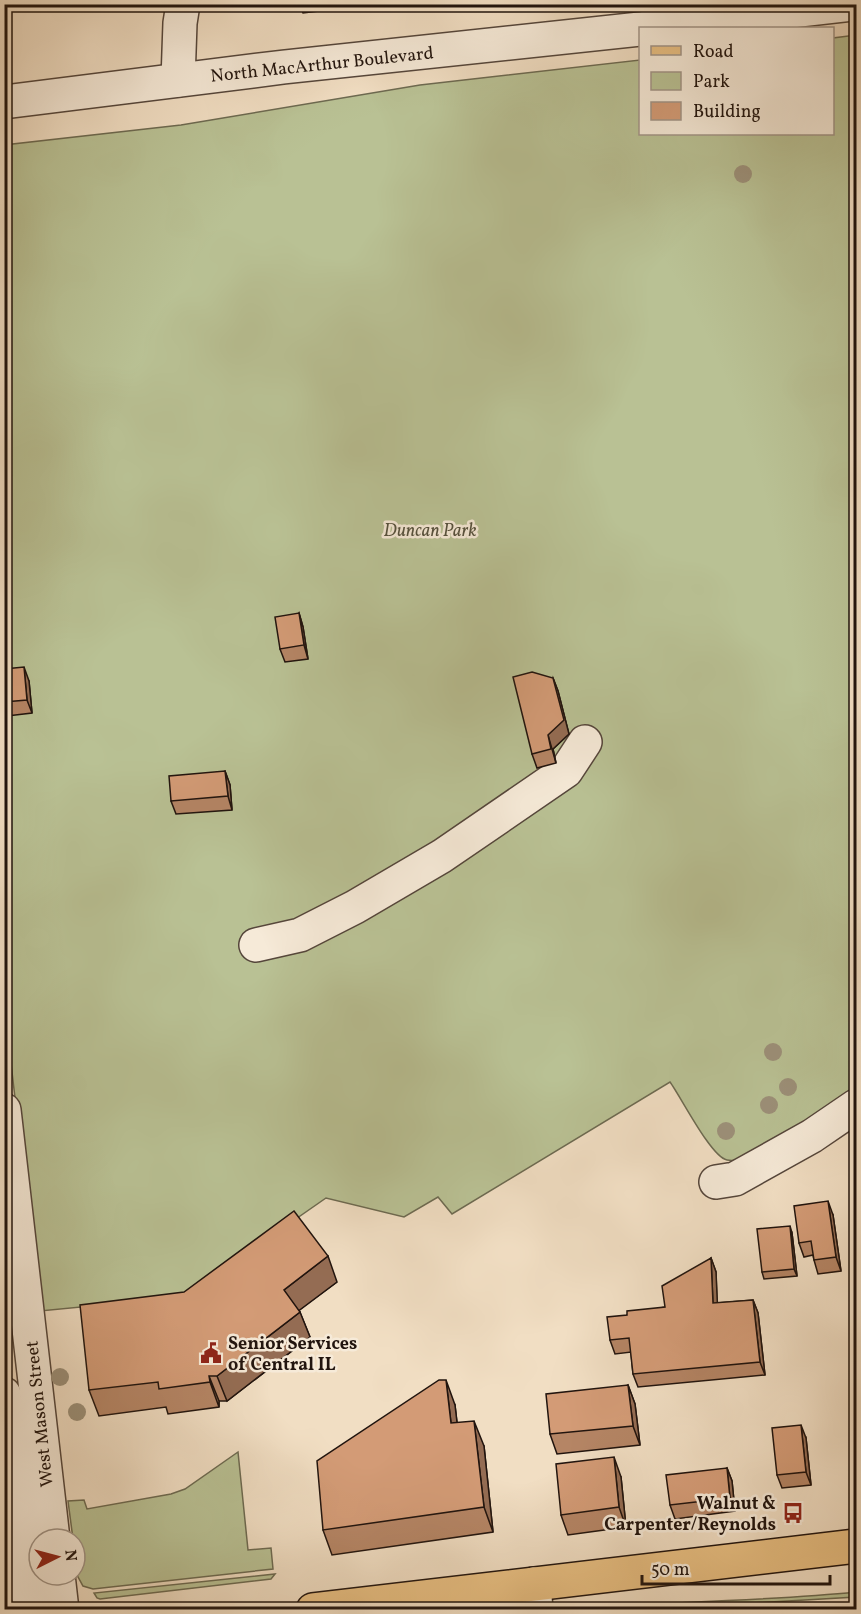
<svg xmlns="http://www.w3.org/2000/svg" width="861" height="1614" viewBox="0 0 861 1614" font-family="Vollkorn,serif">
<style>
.green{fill:#b9c194;stroke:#6d6a51;stroke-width:1.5}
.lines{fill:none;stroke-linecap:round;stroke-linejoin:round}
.minor-casing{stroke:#55463b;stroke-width:36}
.major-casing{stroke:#21140e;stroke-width:36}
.minor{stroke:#f6ead8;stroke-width:33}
.major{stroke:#e8bf82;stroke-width:33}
.tree{fill:#9c9079}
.wall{fill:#b58565;stroke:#21140e;stroke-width:1.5}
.shaded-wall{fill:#946c53;stroke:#21140e;stroke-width:1.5}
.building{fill:#d39b76;stroke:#21140e;stroke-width:1.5}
.labels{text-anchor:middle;stroke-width:5;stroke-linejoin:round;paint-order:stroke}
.street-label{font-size:18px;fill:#21140e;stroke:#f6ead8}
.park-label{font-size:18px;font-style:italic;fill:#56513d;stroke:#f6ead8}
.poi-label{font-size:18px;font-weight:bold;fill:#21140e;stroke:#f6ead8;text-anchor:start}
</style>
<rect width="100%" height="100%" fill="#f1dec3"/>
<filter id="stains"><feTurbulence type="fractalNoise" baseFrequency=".00333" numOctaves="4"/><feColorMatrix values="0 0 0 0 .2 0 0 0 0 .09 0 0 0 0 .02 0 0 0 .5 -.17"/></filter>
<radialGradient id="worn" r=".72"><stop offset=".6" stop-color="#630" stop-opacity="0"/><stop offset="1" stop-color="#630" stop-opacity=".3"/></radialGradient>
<g class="green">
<path d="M 856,35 L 856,1088 L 754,1154 C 745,1157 737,1162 727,1160 C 711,1157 681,1097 670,1082 L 452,1214 L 438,1197 L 404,1217 L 326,1198 L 184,1297 L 40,1311 L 8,1038 L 5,975 L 8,937 L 4,915 L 4,145 L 181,125 L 420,85 L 640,60 L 640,134 L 832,134 L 833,38 Z"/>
<path d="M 238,1452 L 248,1550 L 271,1548 L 273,1569 L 93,1589 L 83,1586 L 77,1575 L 75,1539 L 73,1539 L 68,1501 L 84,1500 L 87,1509 L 171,1494 L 185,1489 Z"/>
<path d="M 275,1574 L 271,1579 L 100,1599 L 97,1598 L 94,1593 Z"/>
<path d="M 856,1592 L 856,1597 L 649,1609 L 598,1609 C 684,1600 771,1601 856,1592 Z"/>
</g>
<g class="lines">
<defs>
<g id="minor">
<path d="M 646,28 L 852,4"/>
<path d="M 178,80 L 180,23 L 183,4"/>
<path d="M 4,102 L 284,67 L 640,29"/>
<path d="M 256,945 L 300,935 L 355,907 L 442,856 L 566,771 L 585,742"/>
<path d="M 4,1110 L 53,1539"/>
<path d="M 716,1182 L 735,1179 L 812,1136 L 856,1106"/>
<path d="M 4,1394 L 30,1610"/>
<path d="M 58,1575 L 62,1610"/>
<path d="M 534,1584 L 536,1610"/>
</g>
<path id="major" d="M 313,1610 L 856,1546"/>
</defs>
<use href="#minor" class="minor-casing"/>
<use href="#major" class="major-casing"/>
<use href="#minor" class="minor"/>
<use href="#major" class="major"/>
</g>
<g class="tree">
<circle cx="743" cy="174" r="9"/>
<circle cx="773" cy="1052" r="9"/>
<circle cx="788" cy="1087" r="9"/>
<circle cx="769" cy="1105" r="9"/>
<circle cx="726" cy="1131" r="9"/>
<circle cx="60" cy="1377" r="9"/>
<circle cx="77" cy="1412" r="9"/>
</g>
<g class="wall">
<path d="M 4,4 L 59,4 L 4,11 Z"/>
<path d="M 299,4 L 378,4 L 303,13 Z"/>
<path d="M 299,613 L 303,627 L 308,659 L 285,662 L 280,649 Z"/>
<path d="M 4,669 L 29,681 L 32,713 L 7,716 L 4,710 Z"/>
<path d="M 553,678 L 558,691 L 569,734 L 553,749 L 556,763 L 537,768 L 532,754 Z"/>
<path d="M 225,771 L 230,785 L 232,810 L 176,814 L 171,801 Z"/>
<path d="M 833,1215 L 841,1271 L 818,1274 L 814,1260 L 813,1255 L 804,1257 L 799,1243 Z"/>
<path d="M 792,1233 L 797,1276 L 764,1279 L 762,1272 Z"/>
<path d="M 711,1258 L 716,1272 L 717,1303 L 753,1300 L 758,1313 L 765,1375 L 638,1387 L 633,1374 L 631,1352 L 615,1354 L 610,1340 L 627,1315 L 665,1307 Z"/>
<path d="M 337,1282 L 299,1310 L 310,1337 L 227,1401 L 219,1401 L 219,1407 L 168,1414 L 166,1407 L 99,1416 L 89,1390 Z"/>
<path d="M 628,1385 L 635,1404 L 640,1445 L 557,1454 L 550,1434 Z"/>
<path d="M 455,1405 L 457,1423 L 484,1446 L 493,1532 L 332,1555 L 323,1530 Z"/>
<path d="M 806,1438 L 811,1485 L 782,1488 L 777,1475 Z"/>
<path d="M 727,1468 L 732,1481 L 735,1511 L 675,1519 L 670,1505 Z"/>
<path d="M 621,1477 L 626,1527 L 568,1535 L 561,1515 Z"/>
</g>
<g class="shaded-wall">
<path d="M 299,613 L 303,627 L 308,659 L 304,645 Z"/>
<path d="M 24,667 L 29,681 L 32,713 L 27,700 Z"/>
<path d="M 553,678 L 558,691 L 569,734 L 553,749 L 556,763 L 548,735 Z"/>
<path d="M 225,771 L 230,785 L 232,810 L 228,796 Z"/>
<path d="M 828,1201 L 833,1215 L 841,1271 L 836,1257 Z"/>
<path d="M 790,1226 L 792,1233 L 797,1276 L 794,1269 Z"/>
<path d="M 328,1256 L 337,1282 L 293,1315 L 284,1290 Z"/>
<path d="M 711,1258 L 716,1272 L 718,1317 L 713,1303 Z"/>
<path d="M 753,1300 L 758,1313 L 765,1375 L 760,1362 Z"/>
<path d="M 300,1312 L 310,1337 L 227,1401 L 217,1376 Z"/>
<path d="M 209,1376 L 219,1401 L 219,1407 L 210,1382 Z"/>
<path d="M 446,1380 L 455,1405 L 460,1448 L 451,1423 Z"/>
<path d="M 628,1385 L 635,1404 L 640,1445 L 633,1426 Z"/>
<path d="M 474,1421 L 484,1446 L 493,1532 L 484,1507 Z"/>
<path d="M 801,1425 L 806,1438 L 811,1485 L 806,1472 Z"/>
<path d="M 614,1457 L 621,1477 L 626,1527 L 619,1507 Z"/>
<path d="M 727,1468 L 732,1481 L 735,1511 L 730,1498 Z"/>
</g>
<g class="building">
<path d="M 299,613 L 304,645 L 280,649 L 275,617 Z"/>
<path d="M 24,667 L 27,700 L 4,702 L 4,669 Z"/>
<path d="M 532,672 L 553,678 L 564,720 L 548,735 L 551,749 L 532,754 L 513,677 Z"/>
<path d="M 225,771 L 228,796 L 171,801 L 169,776 Z"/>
<path d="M 828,1201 L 836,1257 L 814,1260 L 811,1241 L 799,1243 L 794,1206 Z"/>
<path d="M 294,1211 L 328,1256 L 284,1290 L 300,1312 L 217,1376 L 209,1376 L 210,1382 L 159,1389 L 158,1382 L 89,1390 L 80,1305 L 184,1292 Z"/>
<path d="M 790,1226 L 794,1269 L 762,1272 L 757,1229 Z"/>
<path d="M 711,1258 L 713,1303 L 753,1300 L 760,1362 L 633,1374 L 629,1338 L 610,1340 L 607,1317 L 627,1315 L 627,1311 L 665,1307 L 662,1286 Z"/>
<path d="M 439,1380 L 446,1380 L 451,1423 L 474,1421 L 484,1507 L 323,1530 L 317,1461 Z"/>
<path d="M 628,1385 L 633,1426 L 550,1434 L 546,1394 Z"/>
<path d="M 801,1425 L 806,1472 L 777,1475 L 772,1428 Z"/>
<path d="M 614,1457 L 619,1507 L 561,1515 L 556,1464 Z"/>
<path d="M 727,1468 L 730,1498 L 670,1505 L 666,1475 Z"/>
</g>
<defs>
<symbol id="civic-bare" viewBox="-9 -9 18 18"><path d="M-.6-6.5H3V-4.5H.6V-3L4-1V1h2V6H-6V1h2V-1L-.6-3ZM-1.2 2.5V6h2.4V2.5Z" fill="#8f2418" stroke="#f6ead8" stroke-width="2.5" paint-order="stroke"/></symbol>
<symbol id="bus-bare" viewBox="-9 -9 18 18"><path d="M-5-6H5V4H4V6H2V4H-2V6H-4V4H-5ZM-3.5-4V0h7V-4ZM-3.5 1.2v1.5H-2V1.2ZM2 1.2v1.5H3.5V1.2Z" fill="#8f2418" stroke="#f6ead8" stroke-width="2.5" paint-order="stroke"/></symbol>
</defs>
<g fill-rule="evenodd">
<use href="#civic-bare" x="196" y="1338" width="30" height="30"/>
<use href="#bus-bare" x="778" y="1498" width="30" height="30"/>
</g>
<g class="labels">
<g class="street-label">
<text transform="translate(322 64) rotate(-6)" y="6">North MacArthur Boulevard</text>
<text transform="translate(39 1414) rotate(-96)" y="6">West Mason Street</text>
</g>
<g class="park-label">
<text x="430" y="536">Duncan Park</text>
</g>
<g class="poi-label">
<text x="228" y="1349">Senior Services<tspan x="228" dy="21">of Central IL</tspan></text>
<text x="776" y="1509" text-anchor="end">Walnut &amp;<tspan x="776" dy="21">Carpenter/Reynolds</tspan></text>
</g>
</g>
<rect width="861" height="1614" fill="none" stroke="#f1dec3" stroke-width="24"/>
<rect x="6" y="6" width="849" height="1602" fill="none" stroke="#21140e" stroke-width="3"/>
<rect x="12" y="12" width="837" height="1590" fill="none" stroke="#21140e" stroke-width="1.5"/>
<rect x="639" y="27" width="195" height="108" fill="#f6ead8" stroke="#a19487" stroke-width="1.5"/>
<rect x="651" y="46" width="30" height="9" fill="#e8bf82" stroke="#a19487" stroke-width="1.5"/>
<text x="693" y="57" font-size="18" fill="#21140e">Road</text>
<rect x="651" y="72" width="30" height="18" fill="#b9c194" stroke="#a19487" stroke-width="1.5"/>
<text x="693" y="87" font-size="18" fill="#21140e">Park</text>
<rect x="651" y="102" width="30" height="18" fill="#d39b76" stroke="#a19487" stroke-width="1.5"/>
<text x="693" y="117" font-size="18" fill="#21140e">Building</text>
<g transform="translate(57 1557) rotate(84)"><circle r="28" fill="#f6ead8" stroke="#a19487" stroke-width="1.5"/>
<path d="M0-4.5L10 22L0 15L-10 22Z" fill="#8f2418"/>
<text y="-9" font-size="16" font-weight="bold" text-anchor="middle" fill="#21140e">N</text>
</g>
<path d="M642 1575v9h188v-9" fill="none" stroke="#21140e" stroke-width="3"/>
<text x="651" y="1575" font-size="18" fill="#21140e" stroke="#f6ead8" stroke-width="4.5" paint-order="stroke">50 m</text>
<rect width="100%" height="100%" filter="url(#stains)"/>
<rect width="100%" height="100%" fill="url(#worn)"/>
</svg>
